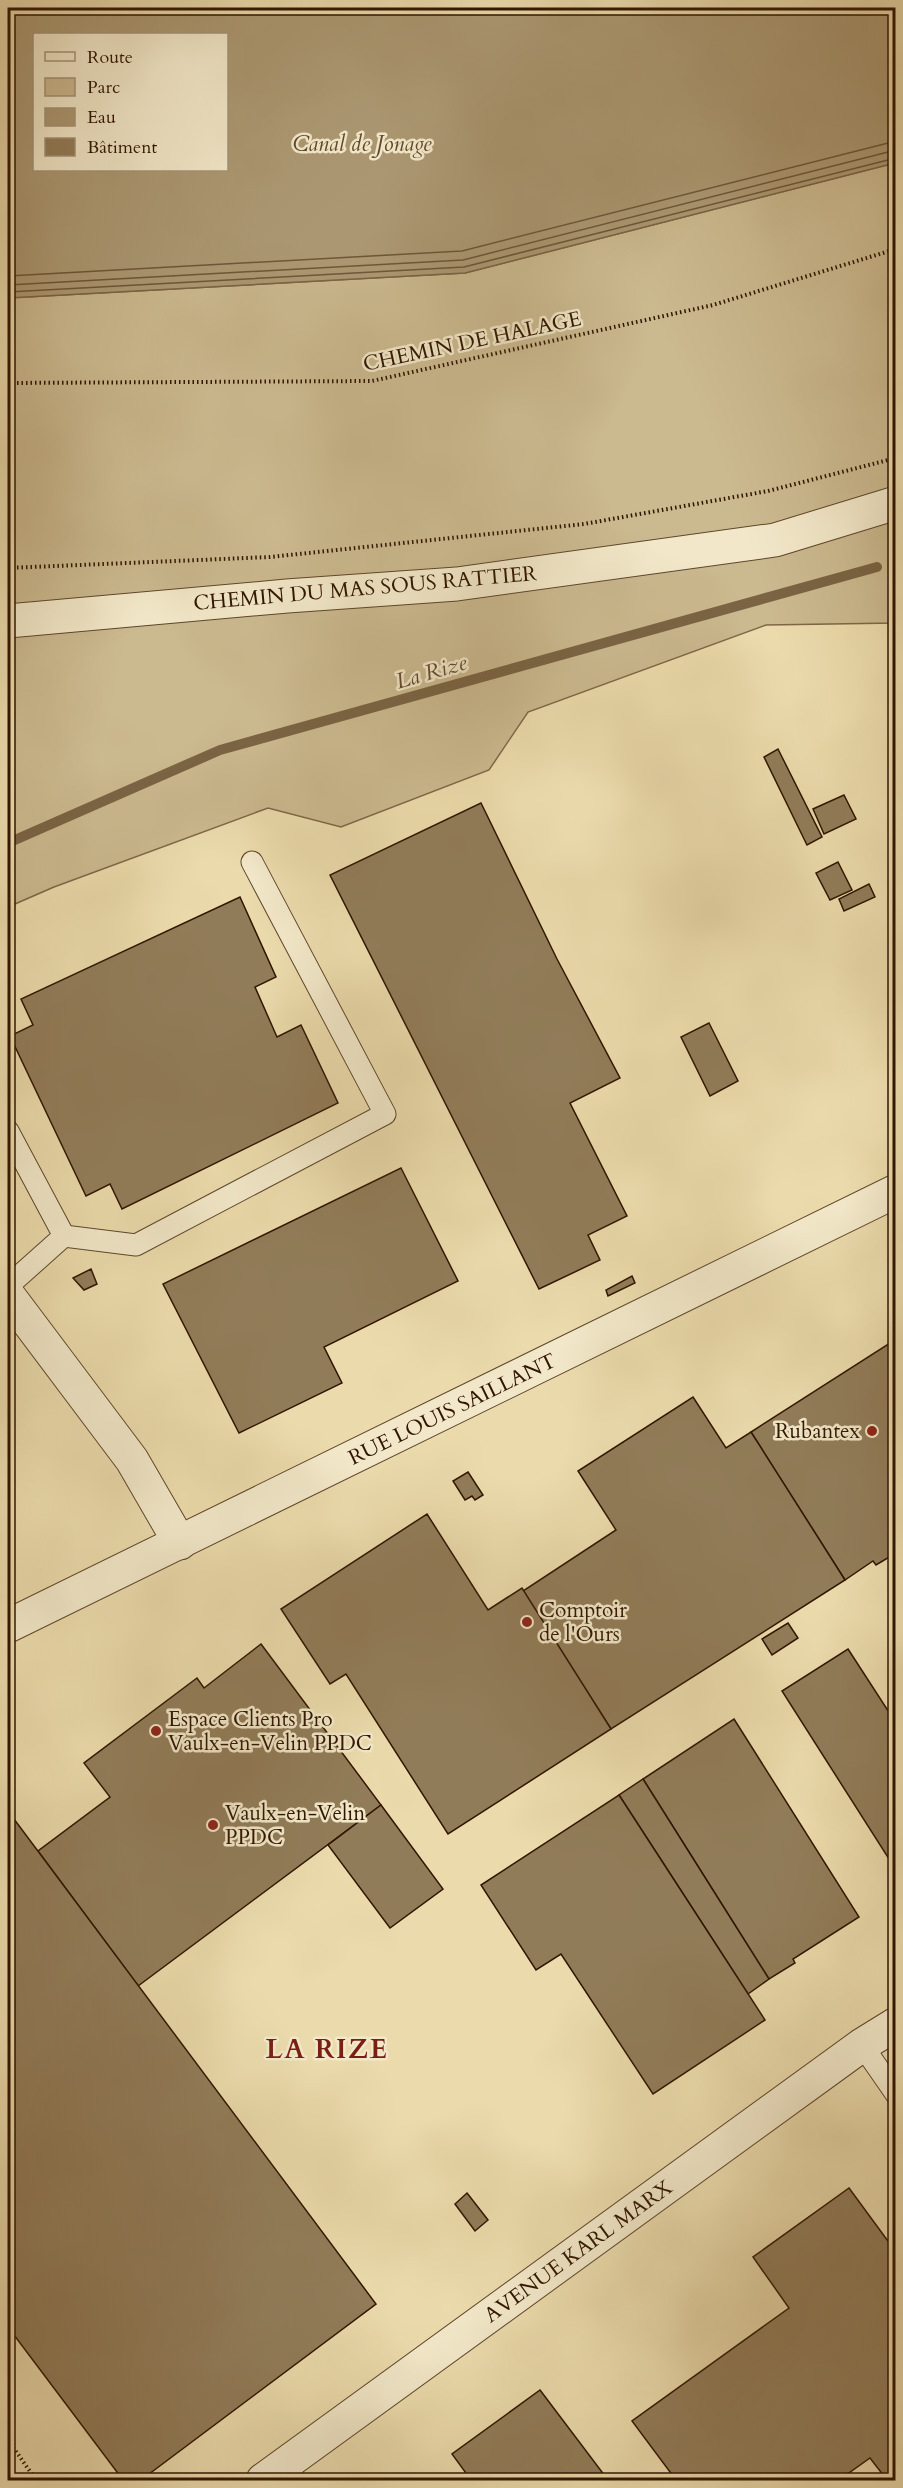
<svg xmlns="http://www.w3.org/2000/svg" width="903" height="2488" viewBox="0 0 903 2488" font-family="Cardo,serif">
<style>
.green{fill:#cbb98f;stroke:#7e6748;stroke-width:1.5}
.water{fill:#ab9872;stroke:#7a6444;stroke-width:1.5;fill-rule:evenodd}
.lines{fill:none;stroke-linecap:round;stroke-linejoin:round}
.shore{stroke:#6e5639;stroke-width:1.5}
.stream{stroke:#7a6444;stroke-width:10}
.building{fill:#917c59;stroke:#301500;stroke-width:1.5}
.lane-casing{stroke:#5f462b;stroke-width:23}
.street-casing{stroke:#5f462b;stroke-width:35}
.path{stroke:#301500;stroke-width:4;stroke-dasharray:1.5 3;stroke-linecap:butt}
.lane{stroke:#f2e8c9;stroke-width:21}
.street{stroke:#f2e8c9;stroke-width:33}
.poi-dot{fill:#8f2418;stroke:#f2e8c9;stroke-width:2}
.labels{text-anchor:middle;stroke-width:5;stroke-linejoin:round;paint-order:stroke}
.street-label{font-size:21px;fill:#301500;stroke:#f2e8c9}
.poi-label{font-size:21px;fill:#301500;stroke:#f2e8c9;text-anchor:start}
.water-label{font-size:22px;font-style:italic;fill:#61492e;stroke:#f2e8c9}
.district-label{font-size:27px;font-weight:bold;letter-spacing:1.5px;fill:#7a1f14;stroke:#f2e8c9}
</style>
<rect width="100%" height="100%" fill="#ebdbac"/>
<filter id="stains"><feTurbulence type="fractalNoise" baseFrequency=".00333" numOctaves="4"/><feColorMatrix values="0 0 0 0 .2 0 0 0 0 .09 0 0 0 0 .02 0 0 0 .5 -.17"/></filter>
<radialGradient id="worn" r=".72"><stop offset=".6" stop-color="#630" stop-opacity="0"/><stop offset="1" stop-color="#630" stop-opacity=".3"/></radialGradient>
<path class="green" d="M 895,163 L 895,623 L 766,625 L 528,712 L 489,770 L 341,827 L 268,808 L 54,887 L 8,907 L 8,298 L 465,273 Z"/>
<path class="water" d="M 8,8 L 895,8 L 895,163 L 465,273 L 8,298 ZM 34,34 L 226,34 L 226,170 L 34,170 Z"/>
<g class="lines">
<g class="shore">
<path d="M 8,276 L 462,251 L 896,141"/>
<path d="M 8,285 L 463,260 L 896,150"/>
<path d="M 8,292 L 464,267 L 896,158"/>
</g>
<path class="stream" d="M 8,843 L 220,750 L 877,567"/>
</g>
<g class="building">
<path d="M 778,749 L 822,837 L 807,845 L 764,757 Z"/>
<path d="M 844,795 L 856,819 L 824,834 L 813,809 Z"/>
<path d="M 481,803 L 557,959 L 620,1078 L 570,1103 L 627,1216 L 588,1235 L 600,1260 L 539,1289 L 330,875 Z"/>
<path d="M 838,862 L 852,890 L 830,900 L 816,873 Z"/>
<path d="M 869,884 L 875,897 L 844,911 L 839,899 Z"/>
<path d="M 240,897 L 276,977 L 255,987 L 277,1037 L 301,1025 L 338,1103 L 122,1209 L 110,1184 L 86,1196 L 10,1036 L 33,1025 L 21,999 Z"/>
<path d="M 709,1023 L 738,1081 L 710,1096 L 681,1037 Z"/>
<path d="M 401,1168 L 458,1281 L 324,1347 L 342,1383 L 239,1433 L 163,1284 Z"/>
<path d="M 91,1269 L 97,1284 L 84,1290 L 73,1278 Z"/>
<path d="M 632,1276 L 635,1283 L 608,1296 L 606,1290 Z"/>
<path d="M 890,1343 L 896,1351 L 896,1553 L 876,1565 L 873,1561 L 845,1580 L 751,1432 Z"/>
<path d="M 693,1397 L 726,1448 L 751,1432 L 845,1580 L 611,1729 L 523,1591 L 616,1530 L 578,1471 Z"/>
<path d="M 468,1472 L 483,1495 L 475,1500 L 472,1496 L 465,1500 L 453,1481 Z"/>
<path d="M 427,1514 L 488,1610 L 522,1588 L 611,1729 L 448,1834 L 346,1674 L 330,1684 L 281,1609 Z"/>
<path d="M 788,1623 L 798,1638 L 772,1655 L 762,1639 Z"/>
<path d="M 261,1644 L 381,1805 L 138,1986 L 38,1851 L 110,1797 L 84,1763 L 197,1678 L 204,1688 Z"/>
<path d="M 848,1649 L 896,1723 L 896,1870 L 782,1691 Z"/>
<path d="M 734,1719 L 859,1917 L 793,1959 L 795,1963 L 769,1979 L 643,1779 Z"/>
<path d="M 643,1779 L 769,1979 L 748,1994 L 619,1795 Z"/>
<path d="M 619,1795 L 765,2020 L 653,2094 L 561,1954 L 536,1970 L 481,1885 Z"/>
<path d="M 381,1805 L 443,1889 L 390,1928 L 328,1845 Z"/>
<path d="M 8,1811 L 376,2304 L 141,2480 L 123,2480 L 8,2327 Z"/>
<path d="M 849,2188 L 896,2252 L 896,2480 L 887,2480 L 870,2458 L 839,2480 L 676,2480 L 632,2421 L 789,2308 L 753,2257 Z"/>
<path d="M 467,2193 L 488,2220 L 475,2231 L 455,2204 Z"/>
<path d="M 540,2390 L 608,2480 L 471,2480 L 452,2454 Z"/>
</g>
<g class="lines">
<defs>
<g id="lane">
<path d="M 8,1131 L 64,1236 L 8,1286"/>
<path d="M 64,1236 L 136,1245 L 385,1114 L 252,862"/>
<path d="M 862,2045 L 896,2094"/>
</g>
<g id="street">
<path d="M 8,621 L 287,596 L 457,584 L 775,540 L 896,503"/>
<path d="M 8,1295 L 132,1460 L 180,1543"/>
<path d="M 8,1626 L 896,1191"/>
<path d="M 263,2480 L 862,2045 L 896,2024"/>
</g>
</defs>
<use href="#lane" class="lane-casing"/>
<use href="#street" class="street-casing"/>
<g class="path">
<path d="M 8,383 L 372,381 L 713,305 L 896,249"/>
<path d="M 8,568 L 270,557 L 584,524 L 768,491 L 896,458"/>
<path d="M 8,2440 L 36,2480"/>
</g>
<use href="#lane" class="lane"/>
<use href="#street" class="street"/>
</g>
<g class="poi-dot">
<circle cx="872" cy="1431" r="6"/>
<circle cx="527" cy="1622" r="6"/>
<circle cx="156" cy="1731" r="6"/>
<circle cx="213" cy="1825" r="6"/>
</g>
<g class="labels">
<g class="street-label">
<text transform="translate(472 341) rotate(-12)" y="7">CHEMIN DE HALAGE</text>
<text transform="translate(365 588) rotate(-5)" y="7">CHEMIN DU MAS SOUS RATTIER</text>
<text transform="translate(452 1409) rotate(-26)" y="7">RUE LOUIS SAILLANT</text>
<text transform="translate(578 2251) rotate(-36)" y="7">AVENUE KARL MARX</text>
</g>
<g class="poi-label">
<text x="860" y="1438" text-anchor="end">Rubantex</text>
<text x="539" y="1617">Comptoir<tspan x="539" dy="24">de l'Ours</tspan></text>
<text x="168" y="1726">Espace Clients Pro<tspan x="168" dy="24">Vaulx-en-Velin PPDC</tspan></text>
<text x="225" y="1820">Vaulx-en-Velin<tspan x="225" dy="24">PPDC</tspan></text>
</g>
<g class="water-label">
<text x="362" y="151">Canal de Jonage</text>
<text transform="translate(431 671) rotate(-16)" y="8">La Rize</text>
</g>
<g class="district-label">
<text x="327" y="2058">LA RIZE</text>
</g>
</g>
<rect width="903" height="2488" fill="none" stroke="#ebdbac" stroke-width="30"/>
<rect x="9" y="9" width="885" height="2470" fill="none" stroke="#301500" stroke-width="3"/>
<rect x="15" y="15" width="873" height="2458" fill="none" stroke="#301500" stroke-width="1.5"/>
<rect x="33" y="33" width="195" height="138" fill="#f2e8c9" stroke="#a49479" stroke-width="1.5"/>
<rect x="45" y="52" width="30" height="9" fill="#f2e8c9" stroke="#a49479" stroke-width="1.5"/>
<text x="87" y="63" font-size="18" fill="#301500">Route</text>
<rect x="45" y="78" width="30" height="18" fill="#cbb98f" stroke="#a49479" stroke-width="1.5"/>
<text x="87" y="93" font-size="18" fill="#301500">Parc</text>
<rect x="45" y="108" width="30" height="18" fill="#ab9872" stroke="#a49479" stroke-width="1.5"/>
<text x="87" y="123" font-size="18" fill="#301500">Eau</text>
<rect x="45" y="138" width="30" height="18" fill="#917c59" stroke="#a49479" stroke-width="1.5"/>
<text x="87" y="153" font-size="18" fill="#301500">Bâtiment</text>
<rect width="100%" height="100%" filter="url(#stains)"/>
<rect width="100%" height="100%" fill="url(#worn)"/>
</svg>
